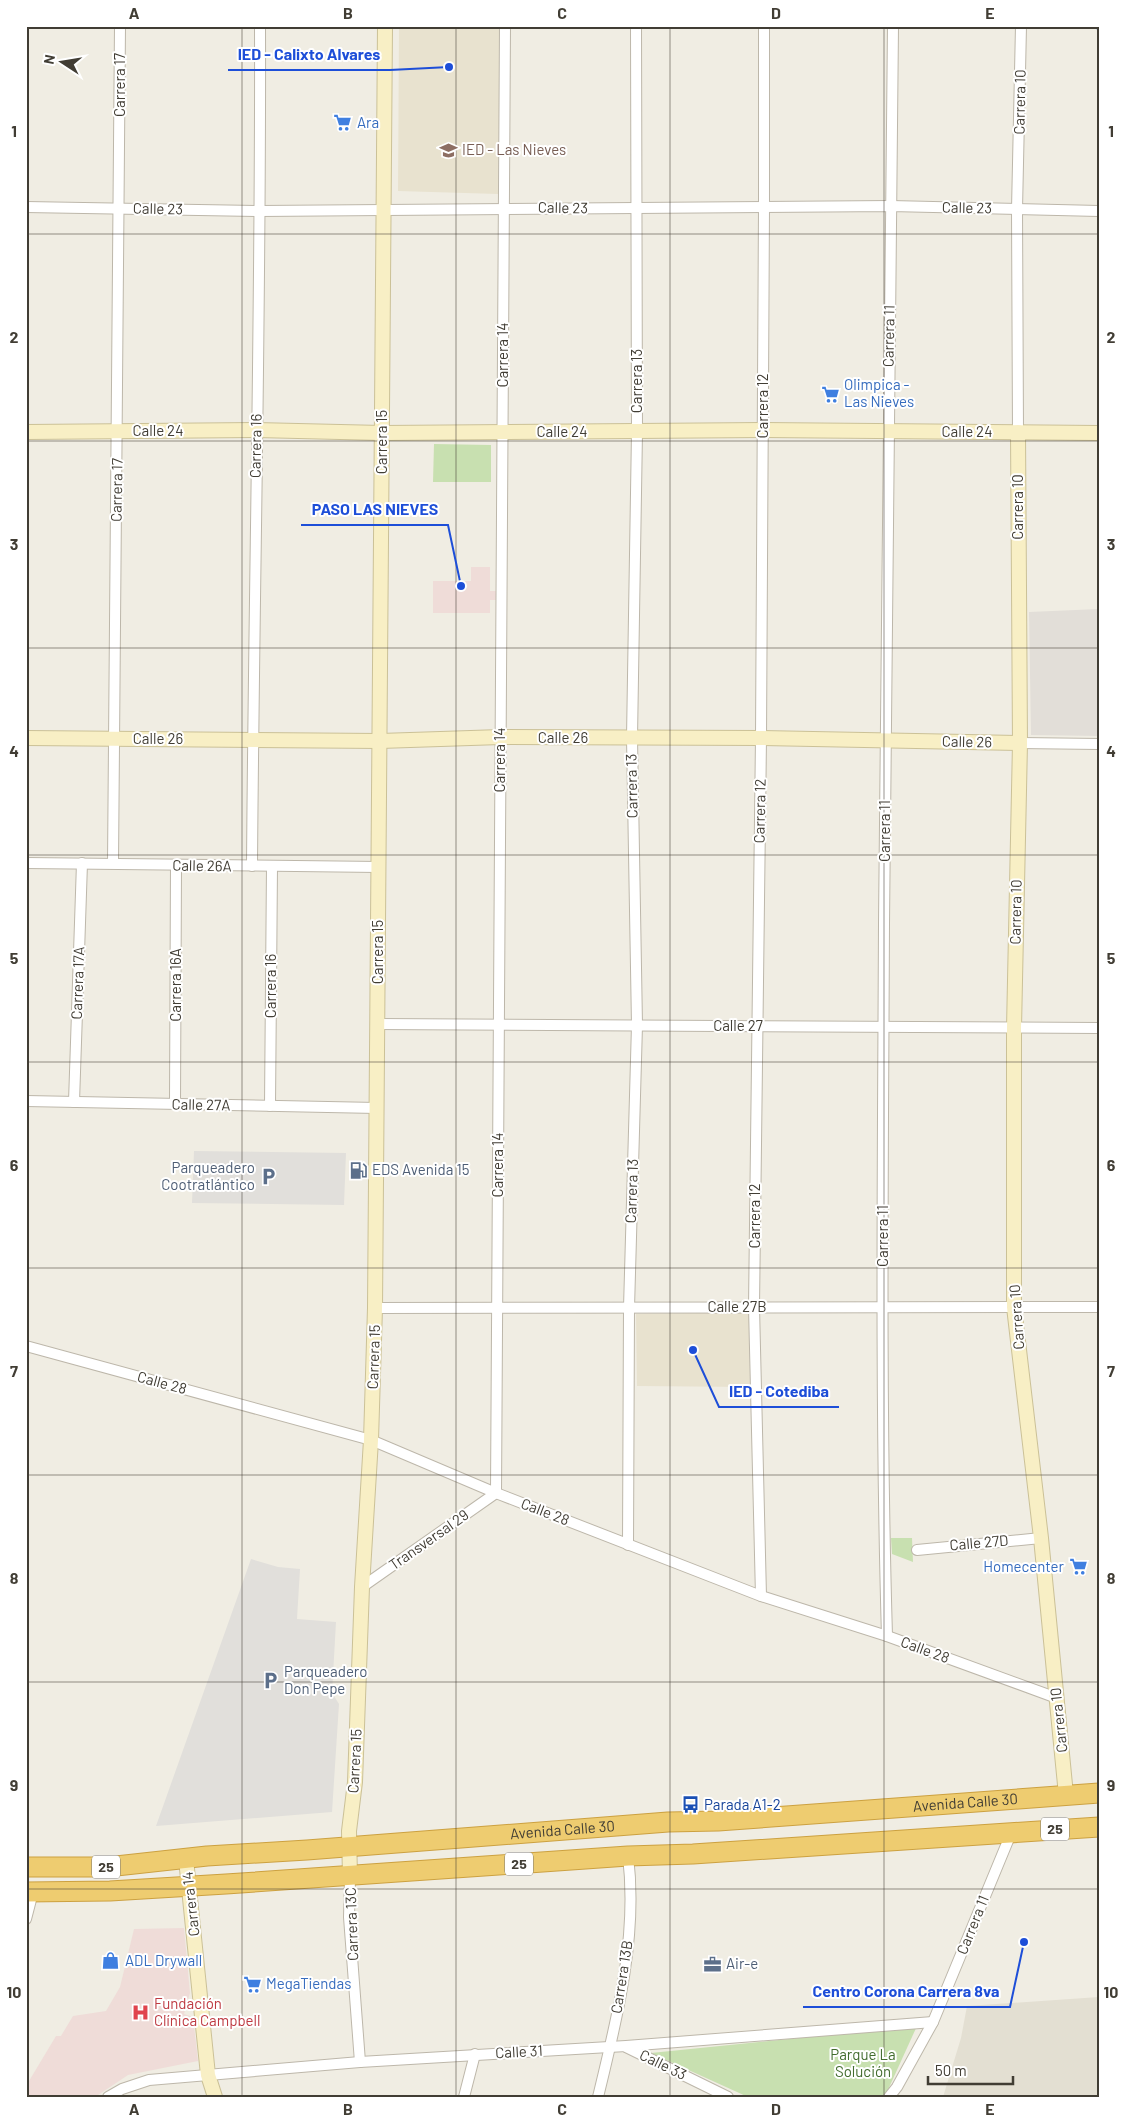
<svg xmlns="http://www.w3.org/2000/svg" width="1125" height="2123" viewBox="0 0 1125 2123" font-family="Barlow,sans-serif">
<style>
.residential{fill:#e3dfd2}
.industrial{fill:#e2ded8}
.education{fill:#e8e2cf}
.medical{fill:#efdcd8}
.green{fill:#c8e0b0}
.parking{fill:#e1dfdb}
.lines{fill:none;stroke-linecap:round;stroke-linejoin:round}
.stream{stroke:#a5c8e7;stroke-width:3}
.street-casing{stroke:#bdb7aa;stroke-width:12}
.secondary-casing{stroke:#cbc197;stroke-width:16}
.highway-casing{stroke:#cca141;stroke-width:21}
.street{stroke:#fff;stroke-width:10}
.secondary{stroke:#f8efc5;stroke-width:14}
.highway{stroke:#eecc70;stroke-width:19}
.grid{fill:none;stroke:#413d34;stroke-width:1;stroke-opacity:0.55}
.labels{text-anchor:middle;stroke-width:4;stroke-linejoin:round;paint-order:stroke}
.shield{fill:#fff;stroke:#7a7771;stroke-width:1}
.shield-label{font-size:14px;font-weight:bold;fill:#413d34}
.street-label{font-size:15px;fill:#413d34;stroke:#fff}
.shop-label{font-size:15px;fill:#366cbe;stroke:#fff;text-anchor:start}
.education-label{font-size:15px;fill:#785e54;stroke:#fff;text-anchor:start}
.service-label{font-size:15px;fill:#4e5e75;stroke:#fff;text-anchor:start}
.transit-label{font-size:15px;fill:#164399;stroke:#fff;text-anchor:start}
.health-label{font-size:15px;fill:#be3a42;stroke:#fff;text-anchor:start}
.park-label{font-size:15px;fill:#426c2e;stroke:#fff}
.leader{fill:none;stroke:#1d4ed8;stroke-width:2}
.callout-dot{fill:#1d4ed8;stroke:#fff;stroke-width:2}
.callout-label{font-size:16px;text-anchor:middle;font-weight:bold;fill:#1d4ed8;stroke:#fff;stroke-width:4;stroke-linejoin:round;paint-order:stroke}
.neatline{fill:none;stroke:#413d34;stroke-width:2}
.grid-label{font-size:16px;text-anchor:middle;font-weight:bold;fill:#413d34}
</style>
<rect width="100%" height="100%" fill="#f0ede3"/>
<path class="residential" d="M 1099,1997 L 1099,2097 L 943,2097 L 961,2038 L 967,2006 Z"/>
<path class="industrial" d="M 1099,609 L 1099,736 L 1031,735 L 1029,612 Z"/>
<g class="education">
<path d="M 399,26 L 500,26 L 498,194 L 398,191 Z"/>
<path d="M 749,1312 L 750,1387 L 637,1386 L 636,1314 Z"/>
</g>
<g class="medical">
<path d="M 471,567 L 490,567 L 490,591 L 499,591 L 499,600 L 490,600 L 490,613 L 433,613 L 433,581 L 471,581 Z"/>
<path d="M 184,1928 L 190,1993 L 184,2014 L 193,2017 L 198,2061 L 128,2075 L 95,2097 L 26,2097 L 26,2086 L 56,2036 L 61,2036 L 73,2016 L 106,2011 L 120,1987 L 134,1929 Z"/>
</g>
<g class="green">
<path d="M 434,444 L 491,445 L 491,482 L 433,482 Z"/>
<path d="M 891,1538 L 912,1538 L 913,1562 L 892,1554 Z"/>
<path d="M 917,2026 L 887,2092 L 882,2097 L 748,2097 L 651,2053 Z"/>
</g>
<g class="parking">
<path d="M 194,1151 L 346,1153 L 344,1205 L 192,1203 Z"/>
<path d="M 251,1559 L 278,1567 L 300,1569 L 297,1619 L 336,1622 L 332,1693 L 339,1704 L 332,1812 L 156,1826 Z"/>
</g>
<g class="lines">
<path class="stream" d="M 1095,26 L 1099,30"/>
<defs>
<g id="street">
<path d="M 26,207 L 260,211 L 891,206 L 1099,211"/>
<path d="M 1018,432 L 1017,209 L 1021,26"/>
<path d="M 1020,743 L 1099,744"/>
<path d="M 26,863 L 379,867"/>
<path d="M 113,863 L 120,26"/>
<path d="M 252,866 C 254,586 261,306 260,26"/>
<path d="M 377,1024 L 1099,1028"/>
<path d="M 26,1101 L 377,1108"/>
<path d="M 74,1102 L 82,863"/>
<path d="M 175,1104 L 176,865"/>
<path d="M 270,1106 L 272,866"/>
<path d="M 375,1308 L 1099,1307"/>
<path d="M 26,1346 L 371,1440 L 496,1493 L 761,1596 L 887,1636 L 1057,1698"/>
<path d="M 628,1545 L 629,1308 L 637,1025 L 632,738 L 637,432 L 636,26"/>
<path d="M 917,1550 L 1041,1538"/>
<path d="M 362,1587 L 496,1493 L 505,26"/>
<path d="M 761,1596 L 754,1307 L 761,738 L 764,208 L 764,26"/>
<path d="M 887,1636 C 880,1399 883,1161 884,924 C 887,625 889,326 893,26"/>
<path d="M 350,1877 L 349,1917 L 360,2062"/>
<path d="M 26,1919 L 33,1892"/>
<path d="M 626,2047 L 728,2097"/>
<path d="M 108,2097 L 122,2089 L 149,2080 L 360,2062 L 626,2046 L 933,2022"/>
<path d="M 464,2097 L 475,2054"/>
<path d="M 598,2097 C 617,2019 638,1936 628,1856"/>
<path d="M 889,2097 L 897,2087 L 933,2022 L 1012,1831"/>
</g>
<g id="secondary">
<path d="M 26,432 L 256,430 L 382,433 L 763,430 L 1099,433"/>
<path d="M 1018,432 L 1020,743 L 1014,1028 L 1014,1307 L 1041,1538 L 1066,1795"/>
<path d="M 26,738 L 380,741 L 501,737 L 761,738 L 1020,743"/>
<path d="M 186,1859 L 208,2075 L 215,2097"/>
<path d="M 350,1877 L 349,1831 L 355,1782 L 362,1587 L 371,1440 L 375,1308 L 385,26"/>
</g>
<g id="highway">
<path id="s1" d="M 26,1867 L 107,1867 L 207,1856 L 307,1850 L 668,1822 L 718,1821 L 1099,1793"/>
<path d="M 26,1892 L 110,1891 L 226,1884 L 628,1856 L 693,1854 L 1099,1827"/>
</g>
</defs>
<use href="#street" class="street-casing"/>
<use href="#secondary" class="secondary-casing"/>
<use href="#highway" class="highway-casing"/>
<use href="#street" class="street"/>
<use href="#secondary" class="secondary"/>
<use href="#highway" class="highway"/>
</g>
<path class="grid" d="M 242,26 L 242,2097M 456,26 L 456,2097M 670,26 L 670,2097M 884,26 L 884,2097M 26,234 L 1099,234M 26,441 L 1099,441M 26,648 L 1099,648M 26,855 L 1099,855M 26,1062 L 1099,1062M 26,1268 L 1099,1268M 26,1475 L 1099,1475M 26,1682 L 1099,1682M 26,1889 L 1099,1889"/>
<defs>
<symbol id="supermarket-bare" viewBox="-9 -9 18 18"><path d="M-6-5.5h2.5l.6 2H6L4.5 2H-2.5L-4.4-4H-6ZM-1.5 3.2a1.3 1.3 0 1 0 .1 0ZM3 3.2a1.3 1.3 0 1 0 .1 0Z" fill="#3f7fe0" stroke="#fff" stroke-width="2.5" paint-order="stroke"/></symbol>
<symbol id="school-bare" viewBox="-9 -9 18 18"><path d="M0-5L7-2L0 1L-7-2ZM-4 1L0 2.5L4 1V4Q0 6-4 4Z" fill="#8d6e63" stroke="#fff" stroke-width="2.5" paint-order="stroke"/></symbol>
<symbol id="fuel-bare" viewBox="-9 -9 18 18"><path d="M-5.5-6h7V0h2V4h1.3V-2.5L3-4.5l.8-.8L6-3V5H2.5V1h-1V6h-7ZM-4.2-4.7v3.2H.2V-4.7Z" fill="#5c6f8a" stroke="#fff" stroke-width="2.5" paint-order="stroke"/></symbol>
<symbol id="parking-bare" viewBox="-9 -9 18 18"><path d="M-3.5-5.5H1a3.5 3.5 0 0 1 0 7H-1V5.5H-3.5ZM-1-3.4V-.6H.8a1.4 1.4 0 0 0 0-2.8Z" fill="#5c6f8a" stroke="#fff" stroke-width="2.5" paint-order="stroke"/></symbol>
<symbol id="bus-bare" viewBox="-9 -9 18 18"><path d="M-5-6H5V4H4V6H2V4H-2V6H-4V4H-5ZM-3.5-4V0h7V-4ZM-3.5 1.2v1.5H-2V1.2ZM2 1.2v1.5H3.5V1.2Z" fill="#1a4fb4" stroke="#fff" stroke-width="2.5" paint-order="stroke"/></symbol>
<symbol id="shop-bare" viewBox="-9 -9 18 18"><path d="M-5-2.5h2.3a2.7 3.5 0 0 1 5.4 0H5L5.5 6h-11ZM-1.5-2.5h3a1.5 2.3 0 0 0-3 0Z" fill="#3f7fe0" stroke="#fff" stroke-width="2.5" paint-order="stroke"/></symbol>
<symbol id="office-bare" viewBox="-9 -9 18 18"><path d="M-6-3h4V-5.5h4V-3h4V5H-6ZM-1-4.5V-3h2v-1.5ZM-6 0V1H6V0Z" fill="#5c6f8a" stroke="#fff" stroke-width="2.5" paint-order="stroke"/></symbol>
<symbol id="hospital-bare" viewBox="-9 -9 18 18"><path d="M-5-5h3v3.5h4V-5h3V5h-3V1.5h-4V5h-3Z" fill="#e0444e" stroke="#fff" stroke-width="2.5" paint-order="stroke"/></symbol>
</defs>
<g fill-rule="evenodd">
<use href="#supermarket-bare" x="330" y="110" width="25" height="25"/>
<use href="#school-bare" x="436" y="138" width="25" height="25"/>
<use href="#supermarket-bare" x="818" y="382" width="25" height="25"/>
<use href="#fuel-bare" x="346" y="1158" width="25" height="25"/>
<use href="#parking-bare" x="256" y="1164" width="25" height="25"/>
<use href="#supermarket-bare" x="1066" y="1554" width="25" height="25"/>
<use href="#parking-bare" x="258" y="1668" width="25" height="25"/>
<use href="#bus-bare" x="678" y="1792" width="25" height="25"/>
<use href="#shop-bare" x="98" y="1948" width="25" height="25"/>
<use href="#office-bare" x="700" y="1952" width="25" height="25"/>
<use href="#supermarket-bare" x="240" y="1972" width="25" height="25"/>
<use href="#hospital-bare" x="128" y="2000" width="25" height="25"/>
</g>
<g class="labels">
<g class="shield">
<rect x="1041" y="1817.5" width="28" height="23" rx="4"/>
<rect x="505" y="1852.5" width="28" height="23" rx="4"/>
<rect x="92" y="1855.5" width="28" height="23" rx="4"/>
</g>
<g class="shield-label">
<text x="1055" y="1834">25</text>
<text x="519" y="1869">25</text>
<text x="106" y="1872">25</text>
</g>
<g class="street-label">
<text transform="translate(120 85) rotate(-90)" y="5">Carrera 17</text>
<text transform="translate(1020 102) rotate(-89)" y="5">Carrera 10</text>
<text transform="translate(563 208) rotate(1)" y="5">Calle 23</text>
<text transform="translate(967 208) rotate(1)" y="5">Calle 23</text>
<text transform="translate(158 209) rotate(1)" y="5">Calle 23</text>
<text transform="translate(889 336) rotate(-89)" y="5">Carrera 11</text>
<text transform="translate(503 355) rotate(-90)" y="5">Carrera 14</text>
<text transform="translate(637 381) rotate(-90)" y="5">Carrera 13</text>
<text transform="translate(763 406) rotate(-90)" y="5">Carrera 12</text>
<text x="158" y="436">Calle 24</text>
<text x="562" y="437">Calle 24</text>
<text x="967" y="437">Calle 24</text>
<text transform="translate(382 442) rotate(-90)" y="5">Carrera 15</text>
<text transform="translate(256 446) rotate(-89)" y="5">Carrera 16</text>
<text transform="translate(117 490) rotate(-89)" y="5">Carrera 17</text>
<text transform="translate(1018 507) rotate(-90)" y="5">Carrera 10</text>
<text x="563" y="743">Calle 26</text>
<text x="158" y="744">Calle 26</text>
<text transform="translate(967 742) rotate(1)" y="5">Calle 26</text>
<text transform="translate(500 760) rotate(-90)" y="5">Carrera 14</text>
<text transform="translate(632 786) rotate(-91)" y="5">Carrera 13</text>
<text transform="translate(760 811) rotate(-89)" y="5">Carrera 12</text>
<text transform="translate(885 831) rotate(-90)" y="5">Carrera 11</text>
<text transform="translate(202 866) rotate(1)" y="5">Calle 26A</text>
<text transform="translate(1016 912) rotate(-89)" y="5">Carrera 10</text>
<text transform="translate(378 952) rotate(-90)" y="5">Carrera 15</text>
<text transform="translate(78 983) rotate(-88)" y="5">Carrera 17A</text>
<text transform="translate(176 985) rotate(-90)" y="5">Carrera 16A</text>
<text transform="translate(271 986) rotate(-90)" y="5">Carrera 16</text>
<text x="738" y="1031">Calle 27</text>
<text transform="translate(201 1105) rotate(1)" y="5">Calle 27A</text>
<text transform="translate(498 1165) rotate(-90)" y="5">Carrera 14</text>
<text transform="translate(632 1191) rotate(-88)" y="5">Carrera 13</text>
<text transform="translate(755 1216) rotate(-90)" y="5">Carrera 12</text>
<text transform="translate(883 1236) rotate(-90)" y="5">Carrera 11</text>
<text x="737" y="1312">Calle 27B</text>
<text transform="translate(1017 1317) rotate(-94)" y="5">Carrera 10</text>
<text transform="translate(374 1357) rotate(-88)" y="5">Carrera 15</text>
<text transform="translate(162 1383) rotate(15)" y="5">Calle 28</text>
<text transform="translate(545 1512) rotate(21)" y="5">Calle 28</text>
<text transform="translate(429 1540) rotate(-35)" y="5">Transversal 29</text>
<text transform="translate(979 1543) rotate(-5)" y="5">Calle 27D</text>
<text transform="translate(925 1650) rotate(20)" y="5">Calle 28</text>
<text transform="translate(1059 1720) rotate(-96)" y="5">Carrera 10</text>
<text transform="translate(355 1761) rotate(-87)" y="5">Carrera 15</text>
<text dy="5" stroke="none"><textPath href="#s1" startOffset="942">Avenida Calle 30</textPath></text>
<text dy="5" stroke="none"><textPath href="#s1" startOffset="538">Avenida Calle 30</textPath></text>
<text transform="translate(191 1904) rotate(-96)" y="5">Carrera 14</text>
<text transform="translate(352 1924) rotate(-92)" y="5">Carrera 13C</text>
<text transform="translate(973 1925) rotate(-68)" y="5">Carrera 11</text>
<text transform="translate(622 1977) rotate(-81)" y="5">Carrera 13B</text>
<text transform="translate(519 2052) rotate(-3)" y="5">Calle 31</text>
<text transform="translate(663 2065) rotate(26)" y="5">Calle 33</text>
</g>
<g class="shop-label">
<text x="357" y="128">Ara</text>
<text x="844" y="390">Olimpica -<tspan x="844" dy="17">Las Nieves</tspan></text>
<text x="1064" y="1572" text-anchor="end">Homecenter</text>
<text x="125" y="1966">ADL Drywall</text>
<text x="266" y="1989">MegaTiendas</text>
</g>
<g class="education-label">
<text x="462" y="155">IED - Las Nieves</text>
</g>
<g class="service-label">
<text x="255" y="1173" text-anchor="end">Parqueadero<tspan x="255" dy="17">Cootratlántico</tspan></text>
<text x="372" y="1175">EDS Avenida 15</text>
<text x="284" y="1677">Parqueadero<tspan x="284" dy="17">Don Pepe</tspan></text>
<text x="726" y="1969">Air-e</text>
</g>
<g class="transit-label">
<text x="704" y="1810">Parada A1-2</text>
</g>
<g class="health-label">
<text x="154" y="2009">Fundación<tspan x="154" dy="17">Clínica Campbell</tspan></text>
</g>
<g class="park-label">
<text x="863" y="2060">Parque La<tspan x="863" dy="17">Solución</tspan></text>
</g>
</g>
<path class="leader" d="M449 67L390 70H228M461 586L448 525H301M693 1350L719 1407H839M1024 1942L1010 2007H803"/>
<g class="callout-dot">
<circle cx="449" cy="67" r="5"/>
<circle cx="461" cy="586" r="5"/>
<circle cx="693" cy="1350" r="5"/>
<circle cx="1024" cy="1942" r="5"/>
</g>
<g class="callout-label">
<text x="309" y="60">IED - Calixto Alvares</text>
<text x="375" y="515">PASO LAS NIEVES</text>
<text x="779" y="1397">IED - Cotediba</text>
<text x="906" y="1997">Centro Corona Carrera 8va</text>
</g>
<rect width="1125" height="2123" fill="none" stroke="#ffffff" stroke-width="55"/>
<g transform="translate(62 62) rotate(282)" stroke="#ffffff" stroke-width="4" paint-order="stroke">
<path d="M0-4L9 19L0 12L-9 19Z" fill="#413d34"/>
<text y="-8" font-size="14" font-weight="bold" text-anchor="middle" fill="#413d34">N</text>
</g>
<path d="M928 2076v8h85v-8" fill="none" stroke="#413d34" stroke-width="2.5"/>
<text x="935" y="2076" font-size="15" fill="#413d34" stroke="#ffffff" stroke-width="4" paint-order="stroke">50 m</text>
<rect x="28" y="28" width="1070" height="2068" class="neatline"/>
<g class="grid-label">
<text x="134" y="19">A</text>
<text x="348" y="19">B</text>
<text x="562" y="19">C</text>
<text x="776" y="19">D</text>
<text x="990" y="19">E</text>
<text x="14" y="137">1</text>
<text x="1111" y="137">1</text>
<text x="14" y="343">2</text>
<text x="1111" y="343">2</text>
<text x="14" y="550">3</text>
<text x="1111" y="550">3</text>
<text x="14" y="757">4</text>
<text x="1111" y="757">4</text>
<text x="14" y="964">5</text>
<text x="1111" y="964">5</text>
<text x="14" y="1171">6</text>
<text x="1111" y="1171">6</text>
<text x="14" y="1377">7</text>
<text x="1111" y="1377">7</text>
<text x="14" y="1584">8</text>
<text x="1111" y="1584">8</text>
<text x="14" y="1791">9</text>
<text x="1111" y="1791">9</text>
<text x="14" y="1998">10</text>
<text x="1111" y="1998">10</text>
<text x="134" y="2115">A</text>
<text x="348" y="2115">B</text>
<text x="562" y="2115">C</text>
<text x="776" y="2115">D</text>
<text x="990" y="2115">E</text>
</g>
</svg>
